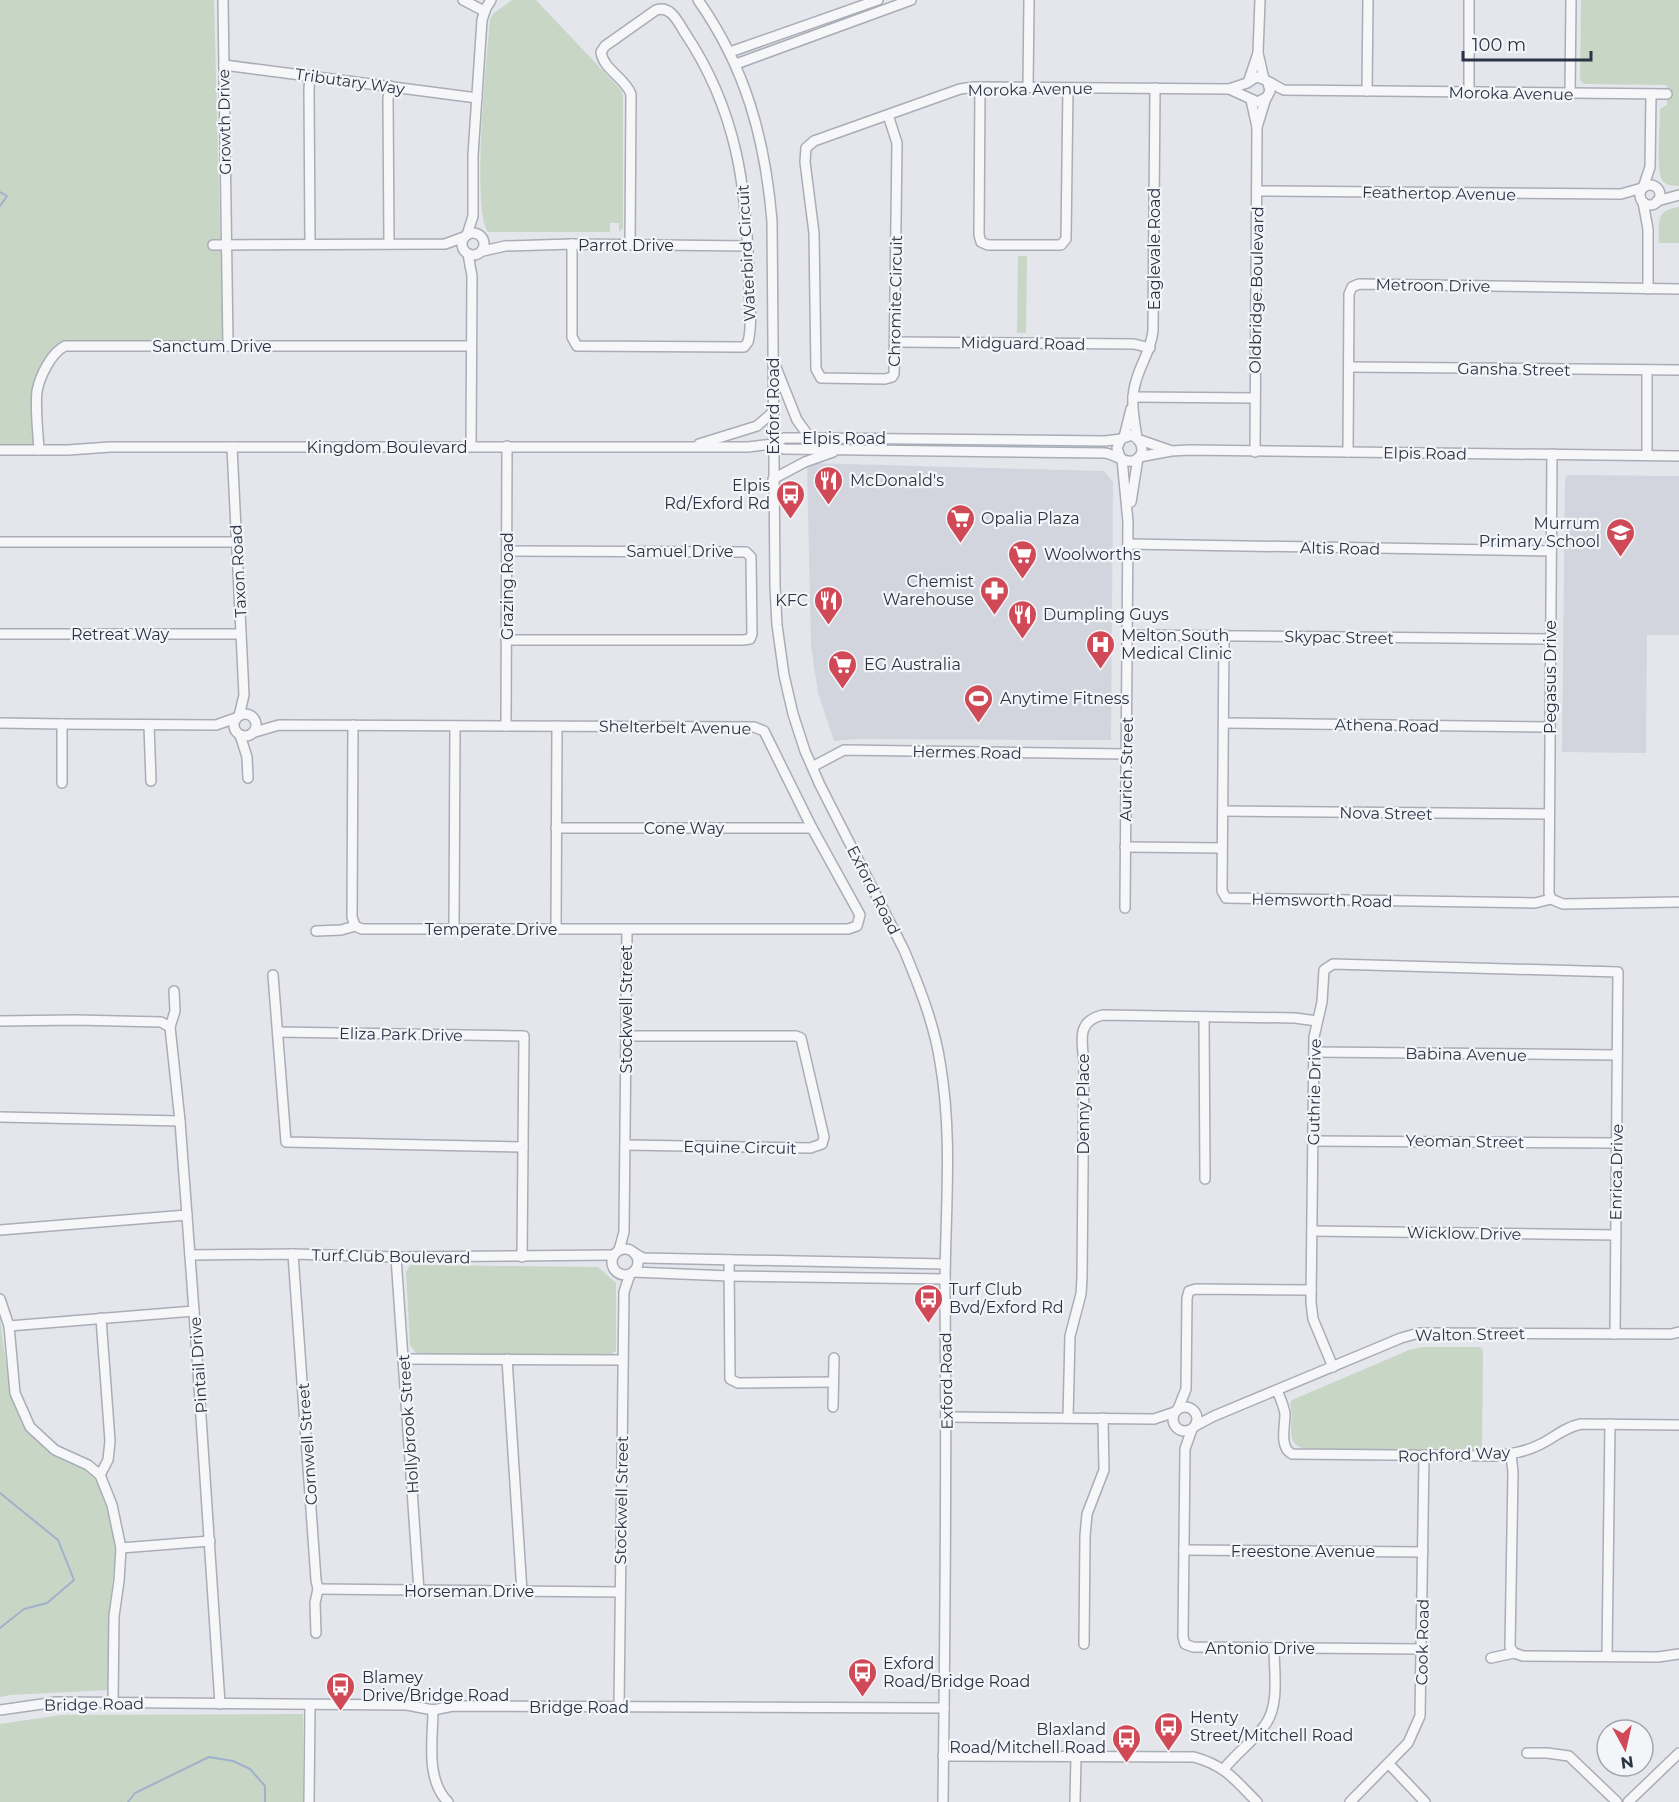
<svg xmlns="http://www.w3.org/2000/svg" width="1679" height="1802" viewBox="0 0 1679 1802" font-family="Montserrat,sans-serif">
<style>
.built{fill:#d2d5de}
.green{fill:#c8d6c5}
.lines{fill:none;stroke-linecap:round;stroke-linejoin:round}
.stream{stroke:#9fb2cc;stroke-width:2}
.minor-casing{stroke:#a9adb6;stroke-width:12}
.minor{stroke:#f7f7fa;stroke-width:9}
.labels{text-anchor:middle;stroke-width:4.5;stroke-linejoin:round;paint-order:stroke}
.street-label{font-size:16px;fill:#2b3344;stroke:#f4f5f9}
.poi-label{font-size:16px;fill:#2b3344;stroke:#f4f5f9;text-anchor:start}
</style>
<rect width="100%" height="100%" fill="#e4e6ec"/>
<g class="built">
<path d="M 807,463 L 1104,471 L 1113,482 L 1111,740 L 856,739 L 834,741 L 818,693 L 811,646 Z"/>
<path d="M 1568,475 L 1679,476 L 1679,635 L 1647,635 L 1646,753 L 1562,752 L 1565,479 Z"/>
</g>
<g class="green">
<path d="M 0,0 L 214,0 L 223,341 L 64,343 L 51,352 L 36,389 L 37,444 L 0,446 Z"/>
<path d="M 512,0 L 536,0 L 621,90 L 623,96 L 623,228 L 619,232 L 619,223 L 610,223 L 610,232 L 488,232 C 471,209 487,55 490,19 L 494,13 Z"/>
<path d="M 1581,0 L 1679,0 L 1679,186 C 1673,185 1665,186 1662,180 C 1656,169 1660,124 1660,109 L 1667,105 L 1667,85 L 1584,84 L 1580,80 Z"/>
<path d="M 1679,207 L 1679,243 L 1659,243 C 1659,222 1655,210 1679,207 Z"/>
<path d="M 1018,256 L 1027,256 L 1026,333 L 1017,333 Z"/>
<path d="M 410,1265 L 598,1267 L 616,1283 L 616,1351 L 608,1356 L 417,1354 L 410,1345 L 406,1272 Z"/>
<path d="M 0,1318 L 10,1393 L 27,1431 L 54,1455 L 87,1470 L 96,1477 L 106,1506 L 116,1548 L 109,1616 L 109,1690 L 10,1695 L 0,1697 Z"/>
<path d="M 1422,1347 L 1480,1347 L 1483,1350 L 1482,1448 L 1479,1450 L 1308,1449 C 1281,1446 1296,1423 1290,1404 L 1292,1400 L 1409,1350 Z"/>
<path d="M 303,1714 L 303,1802 L 0,1802 L 0,1724 L 61,1715 Z"/>
</g>
<g class="lines">
<g class="stream">
<path d="M 0,192 L 7,196 L 0,206"/>
<path d="M 0,1493 L 58,1540 L 74,1580 L 47,1603 L 24,1609 L 0,1628"/>
<path d="M 128,1802 L 135,1793 L 209,1757 L 233,1761 L 250,1769 L 265,1786 L 265,1802"/>
</g>
<defs>
<g id="minor">
<path d="M 223,0 L 228,346"/>
<path d="M 463,0 L 484,11"/>
<path d="M 698,0 C 746,68 765,139 772,221 L 775,586 L 777,625 L 784,675 L 793,714 L 805,751 L 820,785 L 904,950 C 919,986 934,1023 940,1062 C 954,1142 944,1222 945,1302 C 947,1469 945,1635 943,1802"/>
<path d="M 730,52 L 878,0"/>
<path d="M 1258,53 L 1264,79"/>
<path d="M 736,64 L 911,0"/>
<path d="M 224,65 L 477,98"/>
<path d="M 310,76 L 309,89 L 310,244"/>
<path d="M 1249,80 L 1258,53 L 1260,0"/>
<path d="M 980,87 L 979,235 L 981,242 L 988,245 L 1061,245 L 1066,239 L 1068,88"/>
<path d="M 1028,87 L 1029,0"/>
<path d="M 1229,89 L 1247,83 L 1256,77 C 1265,78 1275,86 1284,90 L 1667,94"/>
<path d="M 1367,91 L 1368,0"/>
<path d="M 1469,92 L 1469,0"/>
<path d="M 1570,93 L 1571,0"/>
<path d="M 1251,100 L 1257,127 L 1255,452"/>
<path d="M 888,115 L 897,143 L 894,374 L 892,377 L 885,379 L 821,378 L 816,369 L 814,233 L 805,162 L 806,148 L 814,141 L 960,89 L 974,87 L 1229,89 L 1258,102 L 1267,97 L 1270,91 L 1268,83"/>
<path d="M 1257,127 L 1266,98"/>
<circle cx="1650" cy="195" r="10"/>
<path d="M 1643,188 L 1650,167 L 1651,94"/>
<path d="M 1257,191 L 1621,194 L 1642,188"/>
<path d="M 1657,201 L 1679,195"/>
<path d="M 1643,202 L 1648,229 L 1648,289"/>
<circle cx="473" cy="244" r="11"/>
<path d="M 467,235 L 473,216 L 473,155 L 482,20 L 486,8 L 491,0"/>
<path d="M 389,244 L 388,99 L 390,86"/>
<path d="M 572,244 L 572,337 L 577,346 L 740,347 L 744,347 L 748,342 C 753,323 749,301 749,282 C 747,190 738,112 685,33 C 678,22 671,5 656,10 L 605,46 L 601,52 C 603,69 625,78 631,94 L 630,245"/>
<path d="M 213,245 L 445,244 L 464,237"/>
<path d="M 483,251 L 505,246 L 572,244 L 748,246"/>
<path d="M 468,254 L 472,276 L 471,446"/>
<path d="M 895,342 L 1134,344 L 1150,348"/>
<path d="M 775,365 L 797,420 L 810,438"/>
<path d="M 1349,367 L 1679,370"/>
<path d="M 1133,397 L 1255,398"/>
<path d="M 1124,437 L 1131,409"/>
<path d="M 1137,438 C 1134,418 1130,400 1136,381 C 1141,363 1151,350 1153,331 L 1155,88"/>
<path d="M 1140,440 L 1169,450"/>
<path d="M 699,444 L 757,426 L 773,412"/>
<path d="M 773,444 L 784,449 L 1105,453 C 1113,454 1120,460 1128,461 C 1145,463 1147,441 1131,435 L 1121,439 L 1117,448 L 1120,457"/>
<path d="M 232,447 L 244,695 L 239,716"/>
<path d="M 0,450 L 68,450 L 110,447 L 748,447 L 773,444 L 784,438 L 810,438 L 1105,441 L 1121,439"/>
<path d="M 39,450 C 38,432 35,408 37,391 C 40,376 51,353 65,346 L 471,346"/>
<path d="M 1348,452 L 1349,294 L 1352,287 L 1359,284 L 1679,289"/>
<path d="M 1647,455 L 1647,370"/>
<path d="M 1139,457 L 1171,451 L 1189,450 L 1679,456"/>
<path d="M 1122,459 L 1128,522 L 1125,908"/>
<path d="M 773,479 L 805,462 L 833,452"/>
<path d="M 1131,502 L 1138,458"/>
<path d="M 0,542 L 237,542"/>
<path d="M 1128,544 L 1551,551"/>
<path d="M 0,634 L 241,634"/>
<path d="M 1127,635 L 1551,639"/>
<path d="M 1224,635 L 1222,891 L 1226,898 L 1535,903 L 1551,899 L 1563,904 L 1679,902"/>
<path d="M 506,640 L 743,640 L 750,639 L 752,634 L 751,557 L 746,552 L 507,551"/>
<circle cx="245" cy="725" r="11"/>
<path d="M 0,723 L 62,724 L 62,783"/>
<path d="M 1224,723 L 1550,727"/>
<path d="M 62,724 L 216,725 L 236,718"/>
<path d="M 149,725 L 151,781"/>
<path d="M 353,725 L 352,917 L 355,926"/>
<path d="M 506,726 L 507,446"/>
<path d="M 255,732 L 279,725 L 754,727 L 764,731 L 812,828 L 860,915 L 857,926 L 848,929 L 362,929 L 355,926"/>
<path d="M 240,735 L 247,757 L 248,778"/>
<path d="M 812,767 L 844,750 L 1126,754"/>
<path d="M 1223,811 L 1549,814"/>
<path d="M 556,828 L 812,828"/>
<path d="M 1125,847 L 1222,848"/>
<path d="M 1551,899 L 1549,893 L 1552,454"/>
<path d="M 454,929 L 455,726"/>
<path d="M 556,929 L 557,726"/>
<path d="M 316,931 L 341,930 L 355,926"/>
<path d="M 273,975 L 286,1142 L 523,1147"/>
<path d="M 174,991 L 175,1011 L 170,1027 L 180,1121 L 194,1311 L 220,1704"/>
<path d="M 1204,1017 L 1205,1179"/>
<path d="M 0,1021 L 75,1020 L 161,1022 L 170,1027"/>
<path d="M 278,1032 L 524,1036 L 522,1257"/>
<path d="M 1314,1052 L 1617,1055"/>
<path d="M 0,1117 L 180,1121"/>
<path d="M 1313,1141 L 1617,1143"/>
<path d="M 625,1145 L 810,1148 L 822,1144 L 824,1137 L 801,1038 L 796,1036 L 626,1036"/>
<path d="M 0,1230 L 187,1215"/>
<path d="M 1312,1231 L 1616,1235"/>
<circle cx="625" cy="1262" r="13"/>
<path d="M 619,1250 L 624,1232 L 627,930"/>
<path d="M 634,1253 L 643,1258 L 945,1264"/>
<path d="M 293,1254 L 316,1580 L 318,1589 L 315,1603 L 316,1633"/>
<path d="M 190,1255 L 293,1254 L 396,1257 L 613,1255"/>
<path d="M 396,1257 L 419,1591"/>
<path d="M 729,1260 L 730,1379 L 738,1383 L 833,1382"/>
<path d="M 633,1272 L 730,1276 L 945,1279"/>
<path d="M 0,1299 L 9,1326 L 15,1393 L 30,1427 L 55,1450 L 88,1465 L 100,1475 L 112,1505 L 121,1548 L 119,1581 L 114,1616 L 113,1702"/>
<path d="M 9,1326 L 194,1311"/>
<path d="M 403,1359 L 623,1360"/>
<path d="M 507,1359 L 522,1592"/>
<path d="M 1333,1367 L 1313,1319 L 1311,1302 L 1314,1037 L 1322,1002 L 1324,970 L 1333,964 L 1618,972 L 1615,1334"/>
<path d="M 1277,1390 C 1280,1398 1284,1406 1285,1414 C 1285,1427 1279,1447 1292,1454 L 1494,1456 C 1510,1454 1526,1452 1541,1444 C 1555,1437 1565,1427 1581,1424 L 1679,1425"/>
<circle cx="1185" cy="1419" r="12"/>
<path d="M 833,1407 L 834,1358"/>
<path d="M 1178,1409 L 1186,1389 L 1187,1298 L 1189,1291 L 1196,1289 L 1311,1290"/>
<path d="M 947,1417 L 1154,1419 L 1175,1412"/>
<path d="M 1068,1418 L 1070,1336 L 1081,1294 L 1082,1278 L 1084,1063 C 1082,1041 1076,1021 1103,1015 L 1295,1018 L 1317,1021"/>
<path d="M 1195,1426 L 1214,1416 L 1401,1338 L 1419,1333 L 1671,1334 L 1679,1332"/>
<path d="M 1192,1429 L 1185,1449 L 1183,1637 L 1185,1644 L 1193,1647 L 1422,1649"/>
<path d="M 1511,1455 L 1513,1472 L 1510,1647 L 1514,1653 L 1523,1656 L 1658,1657 L 1679,1654"/>
<path d="M 100,1475 L 108,1460 L 110,1441 L 101,1318"/>
<path d="M 121,1548 L 210,1541"/>
<path d="M 1184,1550 L 1423,1552"/>
<path d="M 318,1589 L 619,1592"/>
<path d="M 1084,1644 L 1085,1536 L 1087,1514 L 1104,1470 L 1103,1418"/>
<path d="M 1607,1656 L 1610,1424"/>
<path d="M 1491,1658 L 1514,1653"/>
<path d="M 619,1707 L 624,1292 L 630,1274"/>
<path d="M 0,1710 L 56,1702 L 407,1705 L 433,1710 L 453,1706 L 944,1708"/>
<path d="M 433,1710 C 433,1739 425,1779 448,1802"/>
<path d="M 1527,1753 L 1547,1753 L 1569,1756 L 1617,1802"/>
<path d="M 943,1756 L 1194,1757 C 1226,1766 1235,1780 1257,1802"/>
<path d="M 1389,1764 L 1425,1802"/>
<path d="M 1224,1769 C 1236,1753 1253,1742 1265,1725 C 1280,1705 1274,1671 1274,1648"/>
<path d="M 309,1802 L 310,1705"/>
<path d="M 1075,1802 L 1076,1757"/>
<path d="M 1350,1802 L 1408,1743 L 1420,1716 L 1424,1456"/>
<path d="M 1628,1802 L 1679,1753"/>
</g>
</defs>
<use href="#minor" class="minor-casing"/>
<use href="#minor" class="minor"/>
</g>
<defs>
<symbol id="restaurant-pin" viewBox="-11 -11 22 30"><path d="M0 17L-7.5 6A9.5 9.5 0 1 1 7.5 6Z" fill="#d04956" stroke="#f4f5f9"/><path d="M-5-6h1v4h1v-4h1v4h1v-4h1v5L-1.5 .5V6h-2V.5L-5-1ZM5-6V6H3V1.5H1.5Q1.5-4 5-6Z" fill="#fff"/></symbol>
<symbol id="bus-pin" viewBox="-11 -11 22 30"><path d="M0 17L-7.5 6A9.5 9.5 0 1 1 7.5 6Z" fill="#d04956" stroke="#f4f5f9"/><path d="M-5-6H5V4H4V6H2V4H-2V6H-4V4H-5ZM-3.5-4V0h7V-4ZM-3.5 1.2v1.5H-2V1.2ZM2 1.2v1.5H3.5V1.2Z" fill="#fff"/></symbol>
<symbol id="supermarket-pin" viewBox="-11 -11 22 30"><path d="M0 17L-7.5 6A9.5 9.5 0 1 1 7.5 6Z" fill="#d04956" stroke="#f4f5f9"/><path d="M-6-5.5h2.5l.6 2H6L4.5 2H-2.5L-4.4-4H-6ZM-1.5 3.2a1.3 1.3 0 1 0 .1 0ZM3 3.2a1.3 1.3 0 1 0 .1 0Z" fill="#fff"/></symbol>
<symbol id="school-pin" viewBox="-11 -11 22 30"><path d="M0 17L-7.5 6A9.5 9.5 0 1 1 7.5 6Z" fill="#d04956" stroke="#f4f5f9"/><path d="M0-5L7-2L0 1L-7-2ZM-4 1L0 2.5L4 1V4Q0 6-4 4Z" fill="#fff"/></symbol>
<symbol id="pharmacy-pin" viewBox="-11 -11 22 30"><path d="M0 17L-7.5 6A9.5 9.5 0 1 1 7.5 6Z" fill="#d04956" stroke="#f4f5f9"/><path d="M-2-6h4v4h4v4h-4v4h-4v-4h-4v-4h4Z" fill="#fff"/></symbol>
<symbol id="hospital-pin" viewBox="-11 -11 22 30"><path d="M0 17L-7.5 6A9.5 9.5 0 1 1 7.5 6Z" fill="#d04956" stroke="#f4f5f9"/><path d="M-5-5h3v3.5h4V-5h3V5h-3V1.5h-4V5h-3Z" fill="#fff"/></symbol>
<symbol id="stadium-pin" viewBox="-11 -11 22 30"><path d="M0 17L-7.5 6A9.5 9.5 0 1 1 7.5 6Z" fill="#d04956" stroke="#f4f5f9"/><path d="M0-5a6.5 5 0 1 0 0 10a6.5 5 0 1 0 0-10ZM-3.5-1.8h7v3.6h-7Z" fill="#fff"/></symbol>
</defs>
<g fill-rule="evenodd">
<use href="#restaurant-pin" x="812" y="464" width="33" height="45"/>
<use href="#bus-pin" x="774" y="478" width="33" height="45"/>
<use href="#supermarket-pin" x="944" y="502" width="33" height="45"/>
<use href="#school-pin" x="1604" y="516" width="33" height="45"/>
<use href="#supermarket-pin" x="1006" y="538" width="33" height="45"/>
<use href="#pharmacy-pin" x="978" y="574" width="33" height="45"/>
<use href="#restaurant-pin" x="812" y="584" width="33" height="45"/>
<use href="#restaurant-pin" x="1006" y="598" width="33" height="45"/>
<use href="#hospital-pin" x="1084" y="628" width="33" height="45"/>
<use href="#supermarket-pin" x="826" y="648" width="33" height="45"/>
<use href="#stadium-pin" x="962" y="682" width="33" height="45"/>
<use href="#bus-pin" x="912" y="1282" width="33" height="45"/>
<use href="#bus-pin" x="846" y="1656" width="33" height="45"/>
<use href="#bus-pin" x="324" y="1670" width="33" height="45"/>
<use href="#bus-pin" x="1152" y="1710" width="33" height="45"/>
<use href="#bus-pin" x="1110" y="1722" width="33" height="45"/>
</g>
<g class="labels">
<g class="street-label">
<text transform="translate(350 81) rotate(8)" y="6">Tributary Way</text>
<text transform="translate(1030 89) rotate(-1)" y="6">Moroka Avenue</text>
<text transform="translate(1511 93) rotate(1)" y="6">Moroka Avenue</text>
<text transform="translate(224 122) rotate(-91)" y="6">Growth Drive</text>
<text transform="translate(1439 193) rotate(1)" y="6">Feathertop Avenue</text>
<text x="626" y="251">Parrot Drive</text>
<text transform="translate(1154 249) rotate(-90)" y="6">Eaglevale Road</text>
<text transform="translate(746 253) rotate(-93)" y="6">Waterbird Circuit</text>
<text transform="translate(1433 285) rotate(1)" y="6">Metroon Drive</text>
<text transform="translate(1256 290) rotate(-89)" y="6">Oldbridge Boulevard</text>
<text transform="translate(895 301) rotate(-89)" y="6">Chromite Circuit</text>
<text transform="translate(1023 343) rotate(1)" y="6">Midguard Road</text>
<text x="212" y="352">Sanctum Drive</text>
<text transform="translate(1514 369) rotate(1)" y="6">Gansha Street</text>
<text transform="translate(773 406) rotate(-90)" y="6">Exford Road</text>
<text x="844" y="444">Elpis Road</text>
<text x="387" y="453">Kingdom Boulevard</text>
<text transform="translate(1425 453) rotate(1)" y="6">Elpis Road</text>
<text transform="translate(1340 548) rotate(1)" y="6">Altis Road</text>
<text x="680" y="557">Samuel Drive</text>
<text transform="translate(238 571) rotate(-93)" y="6">Taxon Road</text>
<text transform="translate(507 586) rotate(-90)" y="6">Grazing Road</text>
<text x="120" y="640">Retreat Way</text>
<text transform="translate(1339 637) rotate(1)" y="6">Skypac Street</text>
<text transform="translate(1550 677) rotate(-90)" y="6">Pegasus Drive</text>
<text transform="translate(1387 725) rotate(1)" y="6">Athena Road</text>
<text transform="translate(675 727) rotate(1)" y="6">Shelterbelt Avenue</text>
<text transform="translate(967 752) rotate(1)" y="6">Hermes Road</text>
<text transform="translate(1126 769) rotate(-89)" y="6">Aurich Street</text>
<text transform="translate(1386 813) rotate(1)" y="6">Nova Street</text>
<text x="684" y="834">Cone Way</text>
<text transform="translate(874 890) rotate(63)" y="6">Exford Road</text>
<text transform="translate(1322 900) rotate(1)" y="6">Hemsworth Road</text>
<text x="491" y="935">Temperate Drive</text>
<text transform="translate(626 1009) rotate(-90)" y="6">Stockwell Street</text>
<text transform="translate(401 1034) rotate(1)" y="6">Eliza Park Drive</text>
<text transform="translate(1466 1054) rotate(1)" y="6">Babina Avenue</text>
<text transform="translate(1314 1092) rotate(-89)" y="6">Guthrie Drive</text>
<text transform="translate(1083 1104) rotate(-90)" y="6">Denny Place</text>
<text transform="translate(1465 1141) rotate(1)" y="6">Yeoman Street</text>
<text transform="translate(740 1147) rotate(1)" y="6">Equine Circuit</text>
<text transform="translate(1616 1172) rotate(-89)" y="6">Enrica Drive</text>
<text transform="translate(1464 1233) rotate(1)" y="6">Wicklow Drive</text>
<text transform="translate(391 1256) rotate(1)" y="6">Turf Club Boulevard</text>
<text transform="translate(1470 1334) rotate(-1)" y="6">Walton Street</text>
<text transform="translate(198 1365) rotate(-94)" y="6">Pintail Drive</text>
<text transform="translate(946 1381) rotate(-91)" y="6">Exford Road</text>
<text transform="translate(408 1424) rotate(-94)" y="6">Hollybrook Street</text>
<text transform="translate(307 1444) rotate(-94)" y="6">Cornwell Street</text>
<text transform="translate(1454 1454) rotate(-2)" y="6">Rochford Way</text>
<text transform="translate(621 1500) rotate(-89)" y="6">Stockwell Street</text>
<text x="1303" y="1557">Freestone Avenue</text>
<text x="469" y="1597">Horseman Drive</text>
<text transform="translate(1422 1642) rotate(-89)" y="6">Cook Road</text>
<text x="1260" y="1654">Antonio Drive</text>
<text transform="translate(94 1704) rotate(-1)" y="6">Bridge Road</text>
<text x="579" y="1713">Bridge Road</text>
</g>
<g class="poi-label">
<text x="850" y="486">McDonald's</text>
<text x="770" y="491" text-anchor="end">Elpis<tspan x="770" dy="18">Rd/Exford Rd</tspan></text>
<text x="981" y="524">Opalia Plaza</text>
<text x="1600" y="529" text-anchor="end">Murrum<tspan x="1600" dy="18">Primary School</tspan></text>
<text x="1044" y="560">Woolworths</text>
<text x="974" y="587" text-anchor="end">Chemist<tspan x="974" dy="18">Warehouse</tspan></text>
<text x="808" y="606" text-anchor="end">KFC</text>
<text x="1043" y="620">Dumpling Guys</text>
<text x="1121" y="641">Melton South<tspan x="1121" dy="18">Medical Clinic</tspan></text>
<text x="864" y="670">EG Australia</text>
<text x="1000" y="704">Anytime Fitness</text>
<text x="949" y="1295">Turf Club<tspan x="949" dy="18">Bvd/Exford Rd</tspan></text>
<text x="883" y="1669">Exford<tspan x="883" dy="18">Road/Bridge Road</tspan></text>
<text x="362" y="1683">Blamey<tspan x="362" dy="18">Drive/Bridge Road</tspan></text>
<text x="1190" y="1723">Henty<tspan x="1190" dy="18">Street/Mitchell Road</tspan></text>
<text x="1106" y="1735" text-anchor="end">Blaxland<tspan x="1106" dy="18">Road/Mitchell Road</tspan></text>
</g>
</g>
<g transform="translate(1625 1748) rotate(172)"><circle r="28" fill="#f4f5f9" stroke="#a4a7b1" stroke-width="1.5"/>
<path d="M0-4.5L10 22L0 15L-10 22Z" fill="#d04956"/>
<text y="-9" font-size="16" font-weight="bold" text-anchor="middle" fill="#2b3344">N</text>
</g>
<path d="M1463 51v9h128v-9" fill="none" stroke="#2b3344" stroke-width="3"/>
<text x="1472" y="51" font-size="18" fill="#2b3344" stroke="#f4f5f9" stroke-width="4.5" paint-order="stroke">100 m</text>
</svg>
